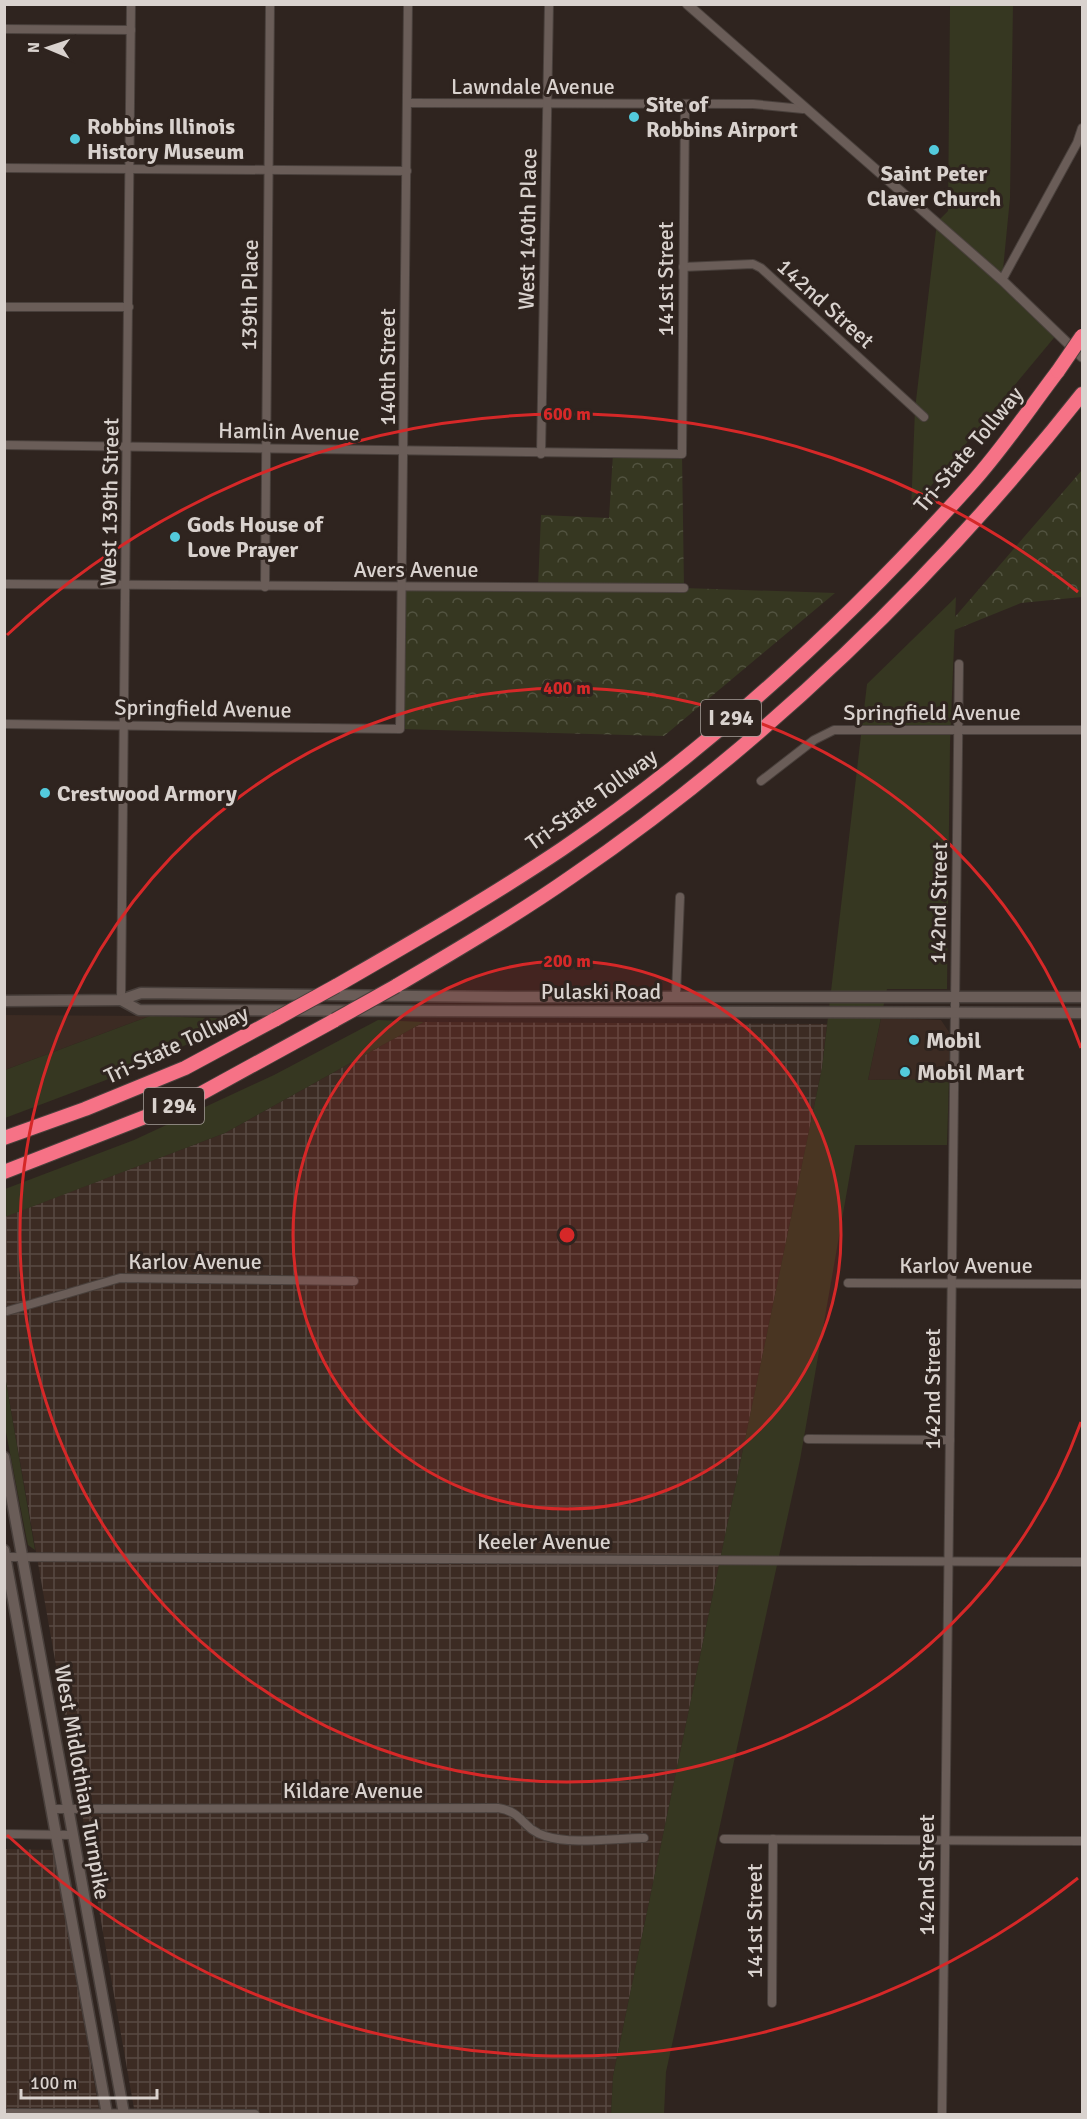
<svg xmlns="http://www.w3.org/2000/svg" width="1087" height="2119" viewBox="0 0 1087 2119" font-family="Signika,sans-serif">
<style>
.built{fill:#3c2b23}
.industrial{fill:url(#industrial-grid)}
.grass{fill:#363721}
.forest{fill:url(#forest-crowns)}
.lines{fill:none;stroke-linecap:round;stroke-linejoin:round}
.minor-casing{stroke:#49403c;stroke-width:10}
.tertiary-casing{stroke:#49403c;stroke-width:11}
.secondary-casing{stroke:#49403c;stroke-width:13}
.motorway-casing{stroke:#49403c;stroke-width:16}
.minor{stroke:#6a5d58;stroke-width:8}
.tertiary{stroke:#6a5d58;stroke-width:9}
.secondary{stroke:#6a5d58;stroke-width:10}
.motorway{stroke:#f67286;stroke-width:14}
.motorway-bridge-casing{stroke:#49403c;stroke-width:16;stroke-linecap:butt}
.motorway-bridge{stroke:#f67286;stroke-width:14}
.ring{fill:none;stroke:#d62828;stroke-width:3}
.poi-dot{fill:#53cadc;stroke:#2f241f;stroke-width:2}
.labels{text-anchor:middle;stroke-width:6;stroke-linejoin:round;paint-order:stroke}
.shield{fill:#2f241f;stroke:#a69e9a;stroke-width:1.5}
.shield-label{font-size:21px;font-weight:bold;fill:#d9d2ce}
.street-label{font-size:22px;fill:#d9d2ce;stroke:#2f241f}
.poi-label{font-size:22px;font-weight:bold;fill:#d9d2ce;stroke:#2f241f;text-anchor:start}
.centre{fill:#d62828;stroke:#2f241f;stroke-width:3}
.ring-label{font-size:18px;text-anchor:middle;font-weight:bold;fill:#d62828;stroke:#2f241f;stroke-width:6;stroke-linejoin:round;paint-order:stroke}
</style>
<defs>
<pattern id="industrial-grid" width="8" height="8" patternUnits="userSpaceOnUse" patternTransform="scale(1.5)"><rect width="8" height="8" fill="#3c2b23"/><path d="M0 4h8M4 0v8" fill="none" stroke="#584942"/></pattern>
<pattern id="forest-crowns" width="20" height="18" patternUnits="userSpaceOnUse" patternTransform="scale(1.5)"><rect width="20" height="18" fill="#363721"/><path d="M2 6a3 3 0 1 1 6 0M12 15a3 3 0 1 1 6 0" fill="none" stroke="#525340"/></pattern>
</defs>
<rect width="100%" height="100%" fill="#2f241f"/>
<g class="built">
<path d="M 5,1015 L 150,1016 L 5,1070 Z"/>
<path d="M 881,1018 L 941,1020 L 949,1032 L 949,1079 L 868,1080 Z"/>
</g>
<g class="industrial">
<path d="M 424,1022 L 827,1024 L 822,1068 L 613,2076 L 611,2114 L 135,2114 L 5,1376 L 4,1217 L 225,1133 Z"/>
<path d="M 5,1849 L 53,1850 L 100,2114 L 5,2114 Z"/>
</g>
<g class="grass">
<path d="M 950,5 L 1013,5 L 1010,198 L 1002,280 L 1058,333 L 911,510 L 915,409 L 937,222 L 948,211 Z"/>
<path d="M 956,597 L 950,744 L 947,989 L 887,989 L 868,1080 L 949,1079 L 947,1145 L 855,1145 L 800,1460 L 666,2072 L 664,2114 L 611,2114 L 613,2076 L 822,1068 L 867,684 Z"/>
<path d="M 150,1016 L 244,1019 L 114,1077 L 5,1118 L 5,1070 Z"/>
<path d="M 378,1020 L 424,1022 L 225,1133 L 5,1217 L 5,1189 L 134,1140 L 274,1075 Z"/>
<path d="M 4,1376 L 5,1376 L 35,1550 L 28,1545 L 26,1536 L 5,1427 Z"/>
</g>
<g class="forest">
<path d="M 613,454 L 682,454 L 684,588 L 835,593 L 664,736 L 400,729 L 402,587 L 538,588 L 541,515 L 609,518 Z"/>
<path d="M 1082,470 L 1082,597 L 1021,603 L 952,631 L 954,618 Z"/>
</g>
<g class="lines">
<defs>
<g id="minor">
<path d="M 4,29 L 131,30"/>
<path d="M 407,103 L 753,104 L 803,109"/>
<path d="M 4,168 L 407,171"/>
<path d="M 683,267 L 753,264 L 761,268 L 924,417"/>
<path d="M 1002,280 L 1077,143 L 1082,128"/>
<path d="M 4,307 L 129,307"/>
<path d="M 4,445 L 682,454 L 685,104"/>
<path d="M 541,454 L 549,4"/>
<path d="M 4,584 L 684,588"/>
<path d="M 265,587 L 270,4"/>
<path d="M 4,724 L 400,729 L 408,4"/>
<path d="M 761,781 L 814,740 L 834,730 L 1082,730"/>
<path d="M 676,995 L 680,897"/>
<path d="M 121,1000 L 131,4"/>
<path d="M 848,1283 L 1082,1284"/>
<path d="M 4,1312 L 120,1278 L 354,1281"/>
<path d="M 808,1439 L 950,1440"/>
<path d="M 4,1557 L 1082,1562"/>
<path d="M 51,1809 L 498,1808 C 524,1812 522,1829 545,1836 C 572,1845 615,1838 644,1838"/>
<path d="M 4,1834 L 72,1835"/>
<path d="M 724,1839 L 1082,1841"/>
<path d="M 772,2003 L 773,1839"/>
<path d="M 4,2113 L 255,2114"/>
<path d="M 942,2114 L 959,664"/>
</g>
<path id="tertiary" d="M 687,4 L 1002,280 L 1082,357"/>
<g id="secondary">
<path d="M 121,1000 L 139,1010 L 1082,1013"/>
<path d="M 4,1001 L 121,1000 L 141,993 L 509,997 L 1082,997"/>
<path d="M 4,1457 L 124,2114"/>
<path d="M 4,1550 L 107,2114"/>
</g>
<g id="motorway">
<path d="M 336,986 C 412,942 489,898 562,849 C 712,747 849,620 970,485 C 1002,450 1029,409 1058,371"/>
<path d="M 396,986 C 455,951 515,916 571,877 C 763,746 939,575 1082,394"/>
<path d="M 4,1138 L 85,1109 L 185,1068 L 276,1019"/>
<path d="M 4,1172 L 191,1099 L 335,1020"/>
</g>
</defs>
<use href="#minor" class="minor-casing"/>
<use href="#tertiary" class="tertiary-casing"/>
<use href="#secondary" class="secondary-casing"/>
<use href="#motorway" class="motorway-casing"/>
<use href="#minor" class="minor"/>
<use href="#tertiary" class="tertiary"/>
<use href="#secondary" class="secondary"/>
<use href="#motorway" class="motorway"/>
<defs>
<g id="motorway-bridge">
<path d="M 1058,371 L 1082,336"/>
<path d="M 276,1019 L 336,986"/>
<path d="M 335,1020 L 396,986"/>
</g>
</defs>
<use href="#motorway-bridge" class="motorway-bridge-casing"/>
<use href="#motorway-bridge" class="motorway-bridge"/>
</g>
<circle cx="567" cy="1235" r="274" fill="#d62828" fill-opacity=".12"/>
<g class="ring">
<circle cx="567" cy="1235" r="274"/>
<path d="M1081 1422A547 547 0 1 1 1081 1048"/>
<path d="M1078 1878A821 821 0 0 1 7 1835M7 635A821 821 0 0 1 1078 592"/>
</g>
<g class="poi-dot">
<circle cx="634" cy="117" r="6"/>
<circle cx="75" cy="139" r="6"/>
<circle cx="934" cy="150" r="6"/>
<circle cx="175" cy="537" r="6"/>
<circle cx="45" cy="793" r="6"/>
<circle cx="914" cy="1040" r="6"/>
<circle cx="905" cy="1072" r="6"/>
</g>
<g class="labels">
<g class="shield">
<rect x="701" y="700" width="60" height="36" rx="4.5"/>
<rect x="144" y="1088" width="60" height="36" rx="4.5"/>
</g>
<g class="shield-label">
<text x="731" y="725">I 294</text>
<text x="174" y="1113">I 294</text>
</g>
<g class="street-label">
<text x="533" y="94">Lawndale Avenue</text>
<text transform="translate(527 229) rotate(-89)" y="8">West 140th Place</text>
<text transform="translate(665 279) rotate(-90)" y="8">141st Street</text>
<text transform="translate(249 295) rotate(-89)" y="8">139th Place</text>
<text transform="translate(826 303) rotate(42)" y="8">142nd Street</text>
<text transform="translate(387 367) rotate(-90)" y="8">140th Street</text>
<text transform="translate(289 431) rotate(1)" y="8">Hamlin Avenue</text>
<text transform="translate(968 449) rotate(-50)" y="8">Tri-State Tollway</text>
<text transform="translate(109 502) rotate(-89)" y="8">West 139th Street</text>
<text x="416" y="577">Avers Avenue</text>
<text transform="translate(203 708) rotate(1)" y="8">Springfield Avenue</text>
<text x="932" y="720">Springfield Avenue</text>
<text transform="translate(591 799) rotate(-36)" y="8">Tri-State Tollway</text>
<text transform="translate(938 903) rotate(-89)" y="8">142nd Street</text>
<text x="601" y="999">Pulaski Road</text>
<text transform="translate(176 1044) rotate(-25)" y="8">Tri-State Tollway</text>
<text x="195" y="1269">Karlov Avenue</text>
<text x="966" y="1273">Karlov Avenue</text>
<text transform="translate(932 1389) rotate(-90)" y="8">142nd Street</text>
<text x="544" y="1549">Keeler Avenue</text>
<text transform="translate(83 1782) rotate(80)" y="8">West Midlothian Turnpike</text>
<text x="353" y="1798">Kildare Avenue</text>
<text transform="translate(926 1875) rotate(-90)" y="8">142nd Street</text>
<text transform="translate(754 1921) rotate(-90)" y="8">141st Street</text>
</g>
<g class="poi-label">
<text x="646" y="112">Site of<tspan x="646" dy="25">Robbins Airport</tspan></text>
<text x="87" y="134">Robbins Illinois<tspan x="87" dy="25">History Museum</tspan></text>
<text x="934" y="181" text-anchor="middle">Saint Peter<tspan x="934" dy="25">Claver Church</tspan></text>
<text x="187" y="532">Gods House of<tspan x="187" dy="25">Love Prayer</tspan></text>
<text x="57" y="801">Crestwood Armory</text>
<text x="926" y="1048">Mobil</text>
<text x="917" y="1080">Mobil Mart</text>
</g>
</g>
<circle cx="567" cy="1235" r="9" class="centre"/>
<g class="ring-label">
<text x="567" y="420">600 m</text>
<text x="567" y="694">400 m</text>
<text x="567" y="967">200 m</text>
</g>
<rect width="1087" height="2119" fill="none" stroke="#d9d2ce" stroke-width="12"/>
<g transform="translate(48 48) rotate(272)" stroke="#2f241f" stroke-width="4.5" paint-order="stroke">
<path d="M0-4.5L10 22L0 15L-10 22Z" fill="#d9d2ce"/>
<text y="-9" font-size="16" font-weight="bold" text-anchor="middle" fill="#d9d2ce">N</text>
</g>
<path d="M21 2089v9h136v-9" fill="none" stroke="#d9d2ce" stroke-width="3"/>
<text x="30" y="2089" font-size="18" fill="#d9d2ce" stroke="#2f241f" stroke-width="4.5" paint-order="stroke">100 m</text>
</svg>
